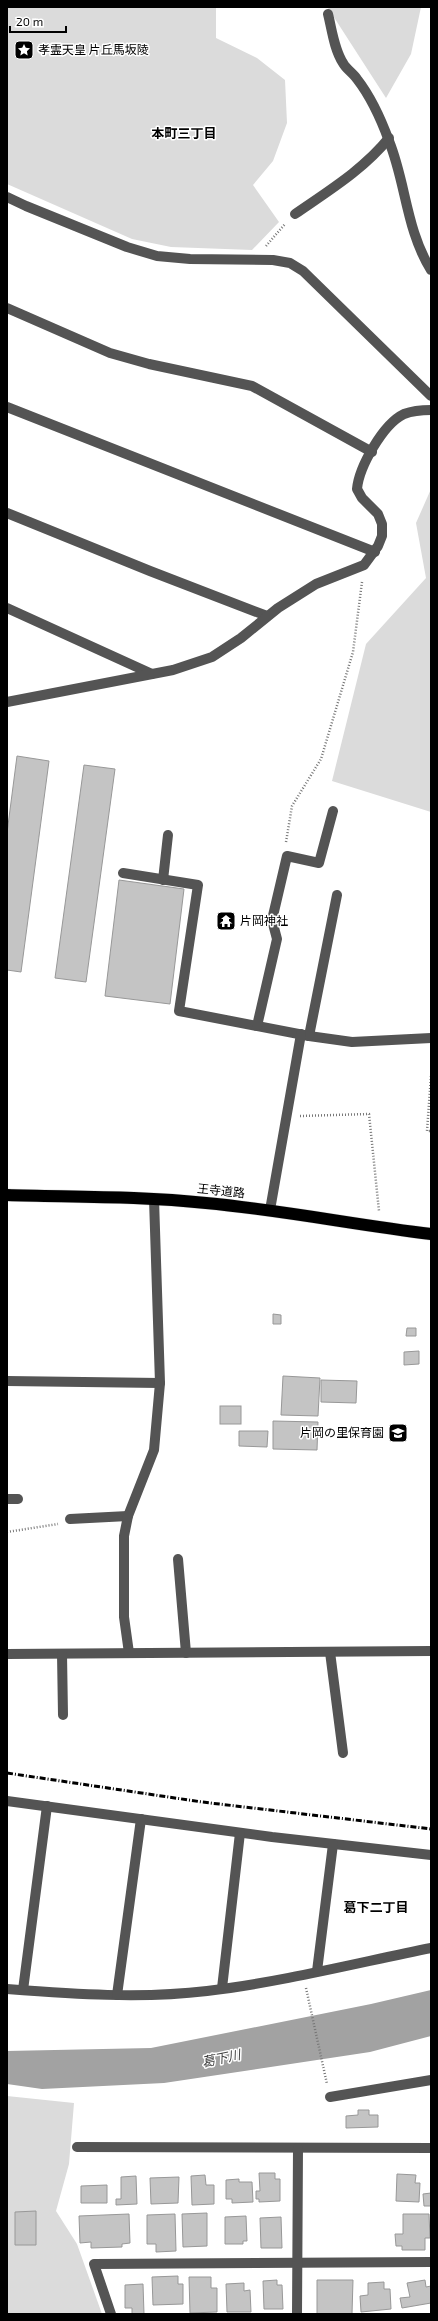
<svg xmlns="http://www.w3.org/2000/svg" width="438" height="2321" viewBox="0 0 438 2321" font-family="'Exo 2','Noto Sans JP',sans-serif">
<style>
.green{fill:#dbdbdb}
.water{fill:#a2a2a2}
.building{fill:#c4c4c4;stroke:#989898}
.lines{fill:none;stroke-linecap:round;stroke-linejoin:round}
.highway-casing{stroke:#dbdbdb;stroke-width:13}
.path{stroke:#767676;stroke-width:2.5;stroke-dasharray:1 2;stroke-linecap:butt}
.minor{stroke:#545454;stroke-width:10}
.highway{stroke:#000;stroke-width:12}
.rail{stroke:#000;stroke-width:3;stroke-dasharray:6 2 1 2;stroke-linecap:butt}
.labels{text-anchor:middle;stroke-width:3;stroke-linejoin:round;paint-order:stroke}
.poi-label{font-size:12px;fill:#000;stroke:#fff;text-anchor:start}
.street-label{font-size:12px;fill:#000;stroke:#fff}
.neighbourhood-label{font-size:13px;font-weight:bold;fill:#000;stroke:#fff}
.water-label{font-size:13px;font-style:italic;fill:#434343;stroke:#fff}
</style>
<rect width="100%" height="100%" fill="#fff"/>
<g class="green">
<path d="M 7,7 L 216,7 L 216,38 L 257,58 L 285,80 L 287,123 L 273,161 L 253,185 L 279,222 L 252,250 L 171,247 L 132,239 L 7,184 Z"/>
<path d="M 321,7 L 421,7 L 411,54 L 386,98 L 328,8 Z"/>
<path d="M 431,489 L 431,812 L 332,781 L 366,644 L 426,578 L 416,523 Z"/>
<path d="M 7,2096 L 74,2103 L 69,2164 L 56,2211 L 77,2244 L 102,2314 L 7,2314 Z"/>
</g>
<path class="water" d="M 431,1990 L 431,2036 L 370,2052 L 164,2083 L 42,2089 L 7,2084 L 7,2051 L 151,2048 L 371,2004 Z"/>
<g class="building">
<path d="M 17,756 L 49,761 L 21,972 L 7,970 L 7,833 Z"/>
<path d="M 84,765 L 115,769 L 86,982 L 55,978 Z"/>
<path d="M 119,880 L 184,889 L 170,1004 L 105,996 Z"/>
<path d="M 273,1314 L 281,1315 L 281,1324 L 273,1324 Z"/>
<path d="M 407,1328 L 416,1328 L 416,1336 L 406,1336 Z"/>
<path d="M 419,1351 L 419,1364 L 404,1365 L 404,1352 Z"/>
<path d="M 283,1376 L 320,1378 L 318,1416 L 281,1415 Z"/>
<path d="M 321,1380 L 357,1381 L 356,1403 L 321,1402 Z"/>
<rect x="220" y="1406" width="21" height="18"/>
<path d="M 273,1421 L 318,1422 L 317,1450 L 273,1449 Z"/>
<path d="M 239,1431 L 268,1431 L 267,1447 L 239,1446 Z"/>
<path d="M 358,2110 L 369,2110 L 369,2115 L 378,2115 L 378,2127 L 346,2128 L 346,2116 L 358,2115 Z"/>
<path d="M 259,2173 L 275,2173 L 275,2179 L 280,2179 L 280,2201 L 259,2202 L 259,2199 L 256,2199 L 256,2191 L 260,2191 Z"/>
<path d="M 397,2174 L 416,2175 L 415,2183 L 420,2183 L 419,2202 L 396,2201 Z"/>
<path d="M 205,2175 L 206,2185 L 214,2185 L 214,2204 L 192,2205 L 191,2176 Z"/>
<path d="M 136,2176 L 137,2204 L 116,2205 L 116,2199 L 121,2199 L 121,2177 Z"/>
<path d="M 179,2177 L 178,2203 L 151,2204 L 150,2178 Z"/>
<path d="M 239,2179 L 239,2182 L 252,2182 L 253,2202 L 232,2203 L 232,2199 L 226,2199 L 226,2180 Z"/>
<path d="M 107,2185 L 107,2203 L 81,2203 L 81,2186 Z"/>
<path d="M 431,2193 L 431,2206 L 424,2206 L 423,2194 Z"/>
<path d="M 36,2211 L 36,2245 L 15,2245 L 15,2212 Z"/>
<path d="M 207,2213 L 207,2246 L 183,2247 L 182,2214 Z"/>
<path d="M 129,2214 L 130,2243 L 122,2244 L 122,2247 L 91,2248 L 91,2242 L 80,2243 L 79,2216 Z"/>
<path d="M 175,2214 L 176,2251 L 156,2252 L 156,2244 L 147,2244 L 147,2215 Z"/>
<path d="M 403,2214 L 429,2214 L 430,2238 L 425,2238 L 425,2250 L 402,2250 L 402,2246 L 396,2246 L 395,2234 L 403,2234 Z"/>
<path d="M 246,2216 L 247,2241 L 243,2241 L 243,2244 L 225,2244 L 225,2217 Z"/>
<path d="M 281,2217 L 282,2248 L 261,2248 L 260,2218 Z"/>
<path d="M 178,2276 L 178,2284 L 183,2284 L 183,2304 L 153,2305 L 152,2277 Z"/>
<path d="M 189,2277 L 211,2277 L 211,2288 L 217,2288 L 217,2312 L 190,2313 Z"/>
<path d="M 277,2280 L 277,2285 L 282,2285 L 283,2309 L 264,2309 L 263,2281 Z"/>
<path d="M 317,2280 L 353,2280 L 352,2314 L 317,2314 Z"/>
<path d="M 425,2280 L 426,2287 L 431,2286 L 431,2303 L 402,2308 L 400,2298 L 410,2297 L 407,2283 Z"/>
<path d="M 384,2282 L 384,2289 L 390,2289 L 391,2309 L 361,2312 L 360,2296 L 368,2295 L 368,2283 Z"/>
<path d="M 244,2283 L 244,2291 L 250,2290 L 251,2312 L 227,2312 L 226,2284 Z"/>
<path d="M 143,2284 L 144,2314 L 132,2314 L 132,2308 L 125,2308 L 125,2285 Z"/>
</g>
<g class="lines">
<defs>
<path id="highway" d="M 7,1195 C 73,1197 140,1196 206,1203 C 282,1210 356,1225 431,1234"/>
</defs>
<use href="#highway" class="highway-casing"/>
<g class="path">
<path d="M 266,246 L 285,224"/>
<path d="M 286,842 L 292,806 L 321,759 L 353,652 L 362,582"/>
<path d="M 431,1076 L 427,1131 L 431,1131"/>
<path d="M 300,1116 L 369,1114 L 379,1211"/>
<path d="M 7,1532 L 58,1524"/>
<path d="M 306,1988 L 327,2084"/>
</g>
<g class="minor">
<path d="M 328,14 C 332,30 334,49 343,63 C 346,69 353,73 357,79 C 371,97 381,119 389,141 C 406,183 406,230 431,270"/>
<path d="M 7,197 L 26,206 L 127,247 L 157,256 L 190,259 L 273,260 L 290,263 L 303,271 L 431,396"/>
<path d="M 295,214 C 328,191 363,170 389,138"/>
<path d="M 7,308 L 110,353 L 149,364 L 252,386 L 372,452"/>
<path d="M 7,407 L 375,552"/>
<path d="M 7,513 L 150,571 L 267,616"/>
<path d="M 7,608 L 152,674"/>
<path d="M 7,702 L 173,670 L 212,657 L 241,638 L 278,608 L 316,584 L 364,565 L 378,546 L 382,536 L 382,524 L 378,514 L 362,498 L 357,489 C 359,467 383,424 404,414 C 412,411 422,410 431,410"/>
<path d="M 123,873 L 198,885 L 179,1011 L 309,1036 L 352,1042 L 431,1038"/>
<path d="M 163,880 L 168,835"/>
<path d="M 257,1026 L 277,939 L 272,920 L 287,856 L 319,863 L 333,811"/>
<path d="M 309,1036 L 337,895"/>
<path d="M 270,1210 L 301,1034"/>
<path d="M 7,1381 L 160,1383"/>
<path d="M 7,1499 L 18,1499"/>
<path d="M 70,1519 L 128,1516"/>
<path d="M 178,1559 L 186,1653"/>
<path d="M 330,1652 L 343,1753"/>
<path d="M 129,1653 L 124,1617 L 124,1536 L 128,1516 L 154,1450 L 160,1383 L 154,1199"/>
<path d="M 7,1654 L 431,1651"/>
<path d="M 62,1654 L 63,1715"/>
<path d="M 7,1801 L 272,1837 L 431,1855"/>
<path d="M 317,1971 L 333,1844"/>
<path d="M 222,1988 L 240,1833"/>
<path d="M 7,1989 C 74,1994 141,1999 207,1991 C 282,1982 357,1963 431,1948"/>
<path d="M 23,1990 L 47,1806"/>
<path d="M 117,1995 L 141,1819"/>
<path d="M 330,2097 L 431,2080"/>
<path d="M 77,2147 L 431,2148"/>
<path d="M 111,2314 L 94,2264 L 431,2262"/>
<path d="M 297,2314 L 298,2148"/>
</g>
<use href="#highway" class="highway"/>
<path class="rail" d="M 7,1773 L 202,1802 L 431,1829"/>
</g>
<defs>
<symbol id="sight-square" viewBox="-11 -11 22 22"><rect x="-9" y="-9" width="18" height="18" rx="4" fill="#000" stroke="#fff"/><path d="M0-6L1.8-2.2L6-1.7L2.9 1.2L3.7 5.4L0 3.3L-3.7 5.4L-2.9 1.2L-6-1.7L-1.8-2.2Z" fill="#fff"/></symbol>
<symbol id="temple-square" viewBox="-11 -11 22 22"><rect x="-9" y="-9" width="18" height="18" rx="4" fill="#000" stroke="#fff"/><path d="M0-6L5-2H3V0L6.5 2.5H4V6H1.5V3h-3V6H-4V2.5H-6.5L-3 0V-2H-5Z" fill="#fff"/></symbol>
<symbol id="school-square" viewBox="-11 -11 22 22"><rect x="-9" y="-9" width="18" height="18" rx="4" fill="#000" stroke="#fff"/><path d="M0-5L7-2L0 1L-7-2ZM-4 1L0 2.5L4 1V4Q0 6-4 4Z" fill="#fff"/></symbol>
</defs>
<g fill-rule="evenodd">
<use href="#sight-square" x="13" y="39" width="22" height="22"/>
<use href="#temple-square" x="215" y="910" width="22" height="22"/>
<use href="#school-square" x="387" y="1422" width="22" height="22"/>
</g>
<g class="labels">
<g class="poi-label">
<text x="38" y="54">孝霊天皇 片丘馬坂陵</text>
<text x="240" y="925">片岡神社</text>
<text x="384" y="1437" text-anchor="end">片岡の里保育園</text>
</g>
<g class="street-label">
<text transform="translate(221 1191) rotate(6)" y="4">王寺道路</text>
</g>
<g class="neighbourhood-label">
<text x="184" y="138">本町三丁目</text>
<text x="376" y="1912">葛下二丁目</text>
</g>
<g class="water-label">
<text transform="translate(221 2058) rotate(-12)" y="5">葛下川</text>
</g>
</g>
<rect width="438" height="2321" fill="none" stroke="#000000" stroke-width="16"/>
<path d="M10 26v6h56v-6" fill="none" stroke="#000000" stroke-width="2"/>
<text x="16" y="26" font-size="12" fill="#000000" stroke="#ffffff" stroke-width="3" paint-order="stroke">20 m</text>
</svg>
